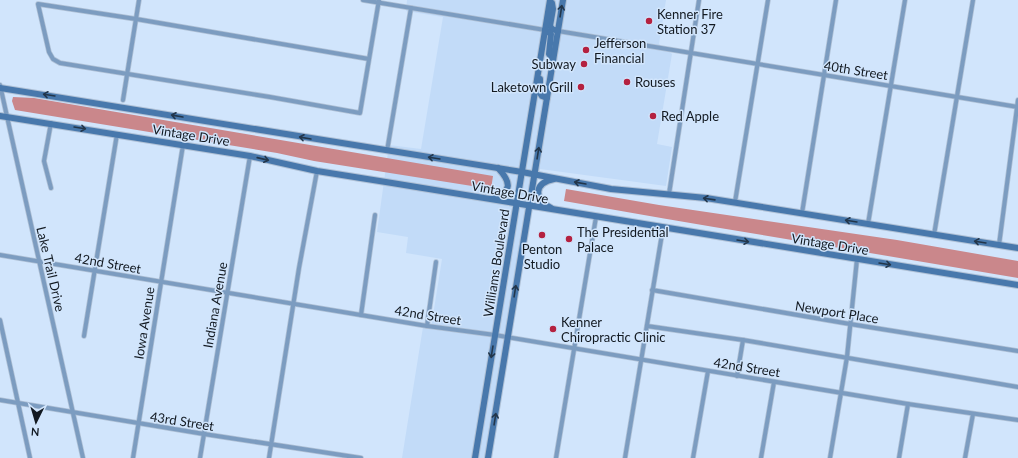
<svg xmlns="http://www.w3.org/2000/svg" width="1018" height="458" viewBox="0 0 1018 458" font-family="Lato,sans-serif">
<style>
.built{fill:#c2dbf8}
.water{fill:#ca878b}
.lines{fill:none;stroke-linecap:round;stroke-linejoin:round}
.street-casing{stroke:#afc0d5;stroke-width:5.5}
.secondary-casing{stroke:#afc0d5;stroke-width:8}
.street{stroke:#7c9cc0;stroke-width:4}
.secondary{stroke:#4878ac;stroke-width:6}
.oneway{stroke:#22364b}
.poi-dot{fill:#b42140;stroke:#d1e5fc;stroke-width:1.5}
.labels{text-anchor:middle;stroke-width:3;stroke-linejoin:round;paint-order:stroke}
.poi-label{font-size:13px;fill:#121921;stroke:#d1e5fc;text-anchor:start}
.street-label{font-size:13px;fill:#121921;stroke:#d1e5fc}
</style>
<rect width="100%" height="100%" fill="#d1e5fc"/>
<path class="built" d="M 407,0 L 666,0 L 659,44 L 672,54 L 657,144 L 672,147 L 666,186 L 540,169 L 531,211 L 492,458 L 402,458 L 423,327 L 431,328 L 442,259 L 406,253 L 408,237 L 377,232 L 389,145 L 421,149 L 443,17 L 406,11 Z"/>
<g class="water">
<path d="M 13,97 L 34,98 L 493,176 L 491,189 L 314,161 L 277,153 L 15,110 L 12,101 Z"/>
<path d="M 566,189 L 659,205 L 897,240 L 1018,261 L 1018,278 C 867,252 715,228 564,201 Z"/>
</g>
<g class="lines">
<defs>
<g id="street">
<path d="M 363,0 L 545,30"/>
<path d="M 558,31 L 1018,107"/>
<path d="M 369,59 L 136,19 L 38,4 L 49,52 L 53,59 L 60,63 L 270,97 L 360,113 L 379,0"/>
<path d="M 0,85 L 83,458"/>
<path d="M 123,100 L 139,0"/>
<path d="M 51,123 L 44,161 L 51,188"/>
<path d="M 387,151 L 411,8"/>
<path d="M 669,194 L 699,0"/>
<path d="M 735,202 L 768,0"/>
<path d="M 802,213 L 836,0"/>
<path d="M 868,224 L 905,0"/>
<path d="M 934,235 L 973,0"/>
<path d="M 999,245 L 1018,100"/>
<path d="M 0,255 L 427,326 L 495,335 L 908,404 L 1018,420"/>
<path d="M 652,290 L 850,324 L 1018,351"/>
<path d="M 361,315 L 375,215"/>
<path d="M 0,320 L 30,458"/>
<path d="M 427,326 L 436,262"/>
<path d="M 647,326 L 743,340 L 1018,387"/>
<path d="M 84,336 L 117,134"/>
<path d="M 737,376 L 743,340"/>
<path d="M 0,400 L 204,434 L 361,458"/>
<path d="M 133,458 L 183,145"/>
<path d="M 200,458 L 250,156"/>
<path d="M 269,458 L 299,268 L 317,171"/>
<path d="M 556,458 L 596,217"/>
<path d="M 625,458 L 663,228"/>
<path d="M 693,458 L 708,371"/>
<path d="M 761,458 L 774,382"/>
<path d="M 830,458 L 847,357 L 857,259"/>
<path d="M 899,458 L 908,404"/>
<path d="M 965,458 L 973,414"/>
</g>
<g id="secondary">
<path d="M 552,3 L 553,9 L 550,26 L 552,29 L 558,31"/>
<path d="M 545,30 L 551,34 L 549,54 L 553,59"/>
<path d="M 540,79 L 540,93 L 542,96 L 547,98"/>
<path d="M 0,88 L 522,172 L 611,189 L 706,198 L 1018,248"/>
<path d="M 0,116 L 250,156 L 317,171 L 392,183 L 1018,285"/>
<path d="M 492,199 C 513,192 511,182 498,168"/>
<path d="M 551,208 C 533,199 534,183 554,179"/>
<path d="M 475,458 L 550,0"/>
<path d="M 488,458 L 563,0"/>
</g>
</defs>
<use href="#street" class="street-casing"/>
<use href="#secondary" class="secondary-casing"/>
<use href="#street" class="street"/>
<use href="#secondary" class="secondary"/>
</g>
<defs><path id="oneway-shaft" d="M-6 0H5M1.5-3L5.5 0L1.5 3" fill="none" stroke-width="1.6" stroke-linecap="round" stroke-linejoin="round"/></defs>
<g class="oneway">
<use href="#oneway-shaft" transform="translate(561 11) rotate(-81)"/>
<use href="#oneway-shaft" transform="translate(49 95) rotate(-171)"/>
<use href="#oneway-shaft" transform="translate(177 116) rotate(-170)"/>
<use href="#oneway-shaft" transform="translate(80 128) rotate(9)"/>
<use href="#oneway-shaft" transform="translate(305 138) rotate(-170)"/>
<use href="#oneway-shaft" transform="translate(538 153) rotate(-81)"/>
<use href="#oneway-shaft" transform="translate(434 158) rotate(-171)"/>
<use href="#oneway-shaft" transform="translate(263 159) rotate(13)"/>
<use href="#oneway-shaft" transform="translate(580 183) rotate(-170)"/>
<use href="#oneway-shaft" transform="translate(709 199) rotate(-172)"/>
<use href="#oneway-shaft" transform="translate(851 221) rotate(-171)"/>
<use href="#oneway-shaft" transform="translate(743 241) rotate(9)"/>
<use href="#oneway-shaft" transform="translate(980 242) rotate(-171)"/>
<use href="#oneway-shaft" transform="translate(885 264) rotate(9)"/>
<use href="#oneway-shaft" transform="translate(515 291) rotate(-81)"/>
<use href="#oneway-shaft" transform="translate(492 352) rotate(99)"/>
<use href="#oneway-shaft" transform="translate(495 419) rotate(-81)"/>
</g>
<g class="poi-dot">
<circle cx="649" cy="21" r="4"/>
<circle cx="586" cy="50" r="4"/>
<circle cx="584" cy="64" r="4"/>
<circle cx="627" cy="82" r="4"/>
<circle cx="581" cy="87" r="4"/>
<circle cx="653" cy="116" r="4"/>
<circle cx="542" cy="235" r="4"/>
<circle cx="569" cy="239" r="4"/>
<circle cx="553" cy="329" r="4"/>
</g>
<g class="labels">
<g class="poi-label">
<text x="657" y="19">Kenner Fire<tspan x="657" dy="15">Station 37</tspan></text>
<text x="594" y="48">Jefferson<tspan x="594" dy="15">Financial</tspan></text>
<text x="576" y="69" text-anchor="end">Subway</text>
<text x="635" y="87">Rouses</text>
<text x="573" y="92" text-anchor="end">Laketown Grill</text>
<text x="661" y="121">Red Apple</text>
<text x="577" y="237">The Presidential<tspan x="577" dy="15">Palace</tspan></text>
<text x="542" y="254" text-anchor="middle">Penton<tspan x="542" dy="15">Studio</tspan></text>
<text x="561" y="327">Kenner<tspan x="561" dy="15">Chiropractic Clinic</tspan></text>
</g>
<g class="street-label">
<text transform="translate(856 70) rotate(9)" y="5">40th Street</text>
<text transform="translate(191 135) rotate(9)" y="5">Vintage Drive</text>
<text transform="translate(510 192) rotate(10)" y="5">Vintage Drive</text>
<text transform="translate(830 244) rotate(9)" y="5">Vintage Drive</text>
<text transform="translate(108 263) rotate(10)" y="5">42nd Street</text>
<text transform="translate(496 263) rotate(-81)" y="5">Williams Boulevard</text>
<text transform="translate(51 269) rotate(77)" y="5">Lake Trail Drive</text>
<text transform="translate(215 305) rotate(-80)" y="5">Indiana Avenue</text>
<text transform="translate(837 312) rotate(9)" y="5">Newport Place</text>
<text transform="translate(428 315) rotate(9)" y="5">42nd Street</text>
<text transform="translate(144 323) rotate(-81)" y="5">Iowa Avenue</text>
<text transform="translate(747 367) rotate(9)" y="5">42nd Street</text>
<text transform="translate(182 421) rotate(9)" y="5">43rd Street</text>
</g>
</g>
<g transform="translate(36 422) rotate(185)" stroke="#d1e5fc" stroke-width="3" paint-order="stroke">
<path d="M0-3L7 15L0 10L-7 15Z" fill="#121921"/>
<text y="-6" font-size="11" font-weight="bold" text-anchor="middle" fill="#121921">N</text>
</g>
</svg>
